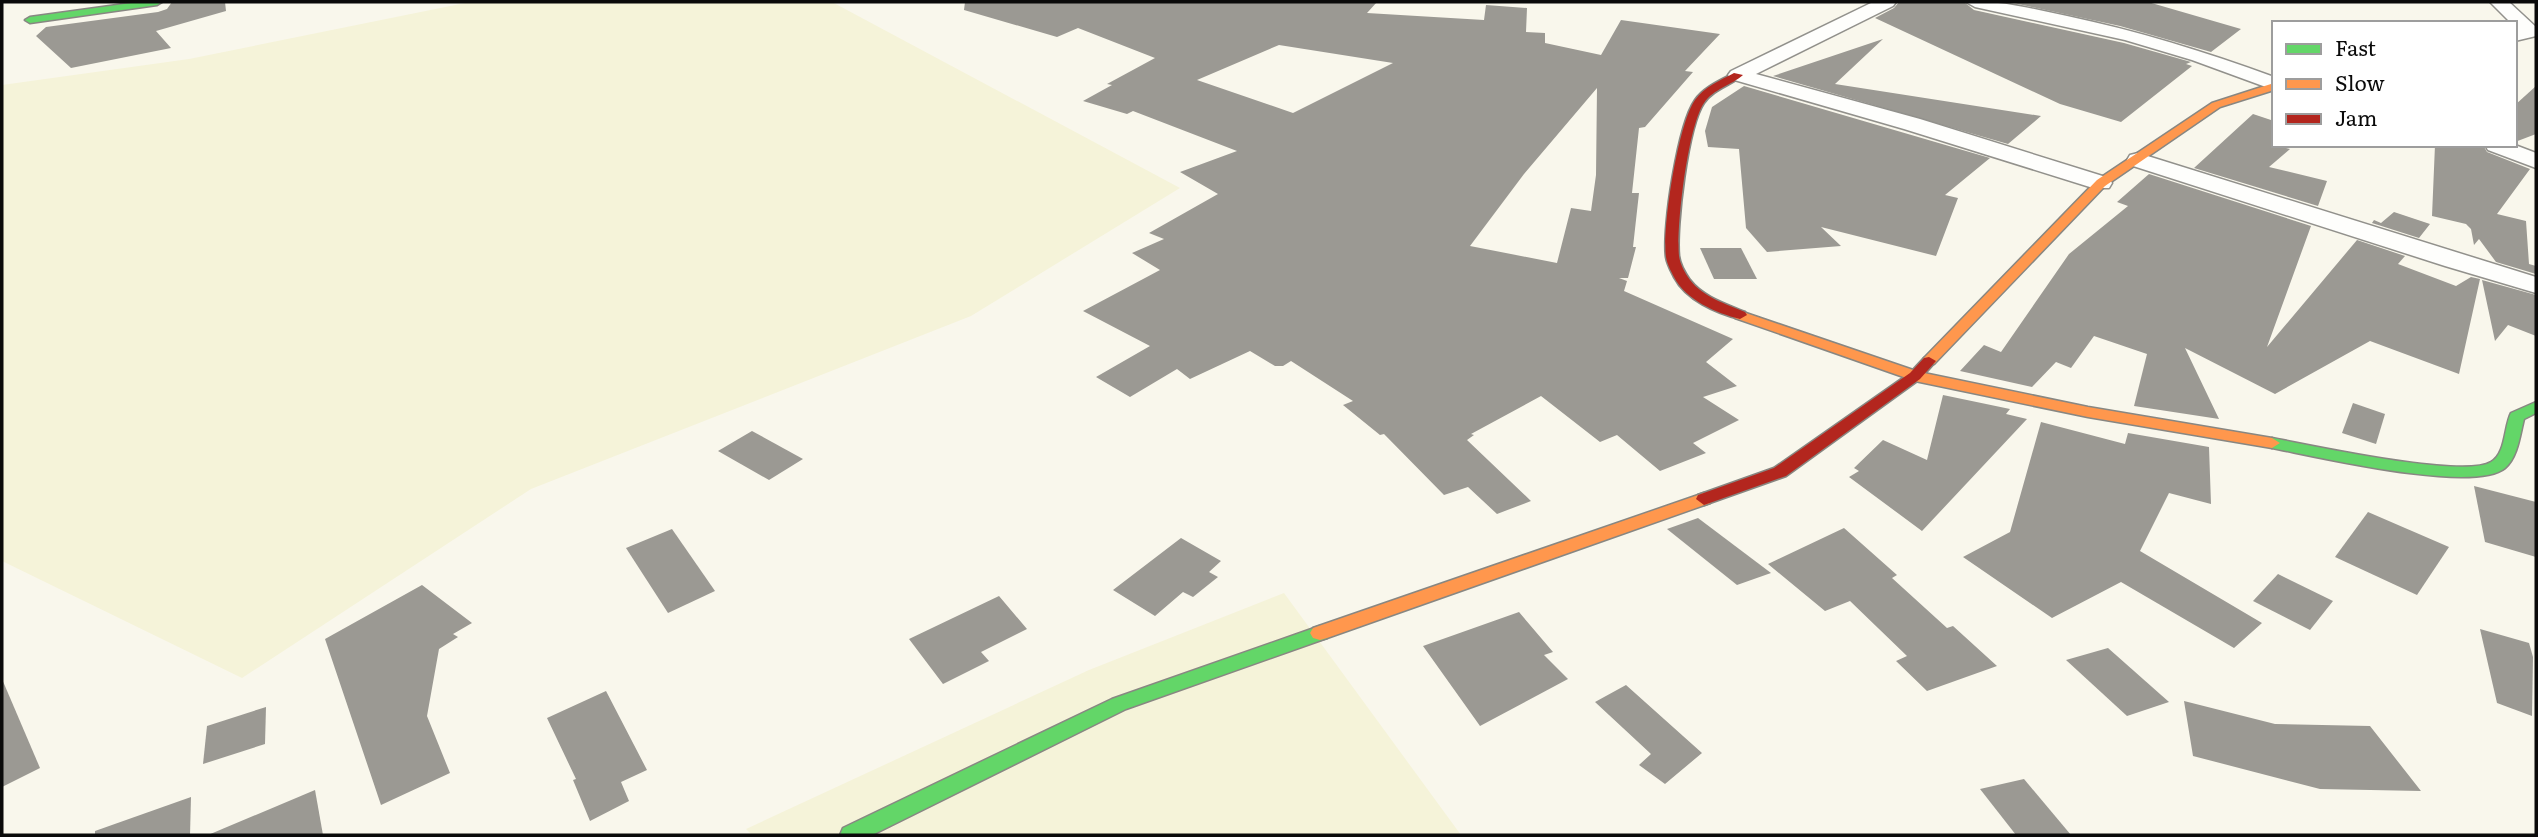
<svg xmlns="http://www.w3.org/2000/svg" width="2538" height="837" viewBox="0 0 2538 837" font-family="Literata,serif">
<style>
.farmland{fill:#f5f3d9}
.building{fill:#9b9993;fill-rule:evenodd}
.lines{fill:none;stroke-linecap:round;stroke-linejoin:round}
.street-casing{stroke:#92918c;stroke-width:3}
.fast-casing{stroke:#888782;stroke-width:3}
.slow-casing{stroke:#888782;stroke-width:3}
.jam-casing{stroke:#888782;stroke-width:3}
.street{fill:#fefefc;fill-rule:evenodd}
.fast{fill:#63d668;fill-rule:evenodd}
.slow{fill:#ff974d;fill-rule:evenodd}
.jam{fill:#b3261e;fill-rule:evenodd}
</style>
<rect width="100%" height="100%" fill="#f9f7ec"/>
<g class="farmland">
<path d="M 470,2 L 832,2 L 1180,188 L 971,316 L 531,489 L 242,678 L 2,561 L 2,85 L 189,59 Z"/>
<path d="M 1284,593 L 1461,835 L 752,835 L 746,829 L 1089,670 Z"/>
</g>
<g class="building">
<path d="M 172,2 L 225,2 L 226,11 L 156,31 L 171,48 L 71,68 L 36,36 L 46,27 L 158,12 L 167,9 Z"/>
<path d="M 965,2 L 1377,2 L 1367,13 L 1484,20 L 1486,5 L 1527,8 L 1526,32 L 1545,33 L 1545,43 L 1601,55 L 1621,20 L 1720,34 L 1685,71 L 1693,72 L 1645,127 L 1639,128 L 1632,193 L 1639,193 L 1633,247 L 1636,247 L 1628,278 L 1619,278 L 1627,281 L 1624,291 L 1733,339 L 1706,362 L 1737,386 L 1703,397 L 1739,420 L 1693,443 L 1706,453 L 1660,471 L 1617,435 L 1600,442 L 1541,396 L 1471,434 L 1474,435 L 1467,440 L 1531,501 L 1497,514 L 1468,487 L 1444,495 L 1384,434 L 1380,435 L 1343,405 L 1353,401 L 1291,361 L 1283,366 L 1275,366 L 1250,351 L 1190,379 L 1177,369 L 1130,397 L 1096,377 L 1150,346 L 1083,311 L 1160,270 L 1132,253 L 1164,239 L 1149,233 L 1218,194 L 1180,172 L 1237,151 L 1133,111 L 1127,114 L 1083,101 L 1112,85 L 1107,84 L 1155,58 L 1078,28 L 1057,37 L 964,10 ZM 1279,45 L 1393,63 L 1293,113 L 1197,80 ZM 1597,88 L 1596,175 L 1591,211 L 1571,208 L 1557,263 L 1470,246 L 1524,174 Z"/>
<path d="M 1899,2 L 1964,2 L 1974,10 L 2124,43 L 2191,62 L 2186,64 L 2192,66 L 2121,122 L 2060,104 L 1875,18 L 1894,8 Z"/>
<path d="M 2009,2 L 2148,2 L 2241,29 L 2211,52 L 2120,26 Z"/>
<path d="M 1883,39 L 1835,84 L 2041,116 L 2008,144 L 1773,76 Z"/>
<path d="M 1744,86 L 1990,158 L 1945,195 L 1958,198 L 1936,256 L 1821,227 L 1841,246 L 1767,252 L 1746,228 L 1739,149 L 1708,147 L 1705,131 L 1712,107 Z"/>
<path d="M 2536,86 L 2536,134 L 2515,142 L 2515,105 Z"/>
<path d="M 2253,114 L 2274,121 L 2274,145 L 2290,149 L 2269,167 L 2327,181 L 2318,206 L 2194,168 Z"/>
<path d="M 2435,145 L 2483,145 L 2487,152 L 2530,169 L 2497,214 L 2526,221 L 2529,264 L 2536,266 L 2536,274 L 2496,262 L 2479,239 L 2474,245 L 2471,229 L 2466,224 L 2432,216 Z"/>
<path d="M 2149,174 L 2311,226 L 2267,347 L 2357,240 L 2405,256 L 2398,264 L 2456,286 L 2471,277 L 2480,279 L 2459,374 L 2370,341 L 2275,394 L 2185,348 L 2219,419 L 2134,406 L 2147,354 L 2094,336 L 2071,368 L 2056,362 L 2032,387 L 1960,371 L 1984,345 L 2001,352 L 2069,254 L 2128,206 L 2117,202 Z"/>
<path d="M 2394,212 L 2430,224 L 2419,238 L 2372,223 L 2374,220 L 2381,223 Z"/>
<path d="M 1700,248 L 1741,248 L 1757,279 L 1714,279 Z"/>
<path d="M 2482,280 L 2536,295 L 2536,336 L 2508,325 L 2495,341 Z"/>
<path d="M 1943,395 L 2010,409 L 2006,414 L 2027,419 L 1922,531 L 1849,477 L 1859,471 L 1854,468 L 1883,440 L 1927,460 Z"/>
<path d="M 2353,403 L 2385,414 L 2376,444 L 2342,433 Z"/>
<path d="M 2041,422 L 2125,444 L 2128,433 L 2209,447 L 2211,504 L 2169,493 L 2140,551 L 2262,623 L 2234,648 L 2121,582 L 2052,618 L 1963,557 L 2010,532 Z"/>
<path d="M 752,431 L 803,459 L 769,480 L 718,451 Z"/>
<path d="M 2474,486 L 2536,502 L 2536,557 L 2485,542 Z"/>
<path d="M 2368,512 L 2449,547 L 2417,595 L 2335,557 Z"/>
<path d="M 1698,518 L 1771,573 L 1737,585 L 1667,529 Z"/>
<path d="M 1844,528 L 1897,575 L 1892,578 L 1947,628 L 1953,626 L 1997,666 L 1927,691 L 1896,661 L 1907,656 L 1850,601 L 1825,611 L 1768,564 Z"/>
<path d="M 672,529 L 715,591 L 668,613 L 626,548 Z"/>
<path d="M 1181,538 L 1221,561 L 1209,572 L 1218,577 L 1193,597 L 1183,592 L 1155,616 L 1113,590 Z"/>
<path d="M 2278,574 L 2333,601 L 2310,630 L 2253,601 Z"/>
<path d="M 422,585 L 472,623 L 453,634 L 458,637 L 439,649 L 427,716 L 450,773 L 381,805 L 325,639 Z"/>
<path d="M 999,596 L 1027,629 L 981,652 L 989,661 L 943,684 L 909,639 Z"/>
<path d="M 1519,612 L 1553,652 L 1544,655 L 1568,679 L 1480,726 L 1423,646 Z"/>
<path d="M 2480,629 L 2529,643 L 2533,657 L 2532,716 L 2497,703 Z"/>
<path d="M 2108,648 L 2169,702 L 2127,716 L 2066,660 Z"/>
<path d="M 2,679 L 40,768 L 2,787 Z"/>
<path d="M 1626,685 L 1702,753 L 1665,784 L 1639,765 L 1651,754 L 1595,702 Z"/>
<path d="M 606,691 L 647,770 L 621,782 L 629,801 L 590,821 L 573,780 L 576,779 L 547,718 Z"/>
<path d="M 2184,701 L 2275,724 L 2370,726 L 2421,791 L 2320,789 L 2193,756 Z"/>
<path d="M 266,707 L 265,744 L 203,764 L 207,726 Z"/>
<path d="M 2024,779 L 2071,835 L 2016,835 L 1980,789 Z"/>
<path d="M 315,790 L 323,835 L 208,835 Z"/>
<path d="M 191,797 L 190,835 L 95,835 L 95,831 Z"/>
</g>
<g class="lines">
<defs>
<g id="street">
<path d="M 1873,2 L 1896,2 L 1893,6 L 1756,74 L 1920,119 L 2109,178 L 2112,183 L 2109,188 L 2093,188 L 1904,129 L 1731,79 L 1728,75 L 1731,71 Z"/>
<path d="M 1966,2 C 2001,0 2033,9 2067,16 C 2138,31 2206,52 2274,77 L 2274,90 L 2192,60 L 2125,40 L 1975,7 Z"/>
<path d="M 2490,2 L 2509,2 L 2536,27 L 2536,36 L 2515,41 L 2515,23 L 2511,23 Z"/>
<path d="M 2485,145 L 2515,145 L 2536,153 L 2536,168 L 2488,150 Z"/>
<path d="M 2138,153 L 2536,277 L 2536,293 L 2445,266 L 2130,165 L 2127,160 L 2130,155 Z"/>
</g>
<g id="fast">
<path d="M 139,2 L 162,2 L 157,5 L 30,23 L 25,20 L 30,17 Z"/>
<path d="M 2536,402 L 2536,413 L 2524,419 C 2520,434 2518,457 2505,468 C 2473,494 2314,456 2272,448 L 2264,443 L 2272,438 C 2310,445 2463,479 2491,462 C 2506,454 2504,426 2511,413 Z"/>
<path d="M 1320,626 L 1327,628 L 1330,633 L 1327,638 L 1126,709 L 872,835 L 840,835 L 843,828 L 1112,699 Z"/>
</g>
<g id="slow">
<path d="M 2274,83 L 2274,90 L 2220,107 L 2105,186 L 1934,364 L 1924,364 L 1922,361 L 1924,358 L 2097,180 L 2212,103 Z"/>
<path d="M 1740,311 L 1919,372 L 2088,407 L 2272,438 L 2280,443 L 2272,448 L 2088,417 L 1915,381 L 1735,318 L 1733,315 Z"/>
<path d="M 1704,493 L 1710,495 L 1712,499 L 1710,503 L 1327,638 L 1320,640 L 1313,638 L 1310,633 L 1313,628 Z"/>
</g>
<g id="jam">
<path d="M 1734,73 L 1743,75 C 1732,85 1713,89 1704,103 C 1688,126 1676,227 1679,256 C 1680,264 1685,273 1690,280 C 1703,297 1726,304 1745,312 L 1747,315 L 1740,319 C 1716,313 1686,300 1674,277 C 1671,271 1667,264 1666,257 C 1662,228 1678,124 1695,100 C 1704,87 1721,80 1734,73 Z"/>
<path d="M 1929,357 L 1936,361 L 1920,379 L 1786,476 L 1704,505 L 1696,499 L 1698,495 L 1774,468 L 1910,373 L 1924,358 Z"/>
</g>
</defs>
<use href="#street" class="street-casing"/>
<use href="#fast" class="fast-casing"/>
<use href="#slow" class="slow-casing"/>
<use href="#jam" class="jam-casing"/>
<use href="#street" class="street"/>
<use href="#fast" class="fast"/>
<use href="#slow" class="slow"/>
<use href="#jam" class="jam"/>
</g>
<rect width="2538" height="837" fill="none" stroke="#0a0a0a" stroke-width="7"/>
<rect x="2272" y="21" width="245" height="126" fill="#ffffff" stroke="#9d9d9d" stroke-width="2"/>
<rect x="2286" y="44" width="35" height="10" fill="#63d668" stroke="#9d9d9d" stroke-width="2"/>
<text x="2335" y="56" font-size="21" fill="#0a0a0a">Fast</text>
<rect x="2286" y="79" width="35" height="10" fill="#ff974d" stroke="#9d9d9d" stroke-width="2"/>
<text x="2335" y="91" font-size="21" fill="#0a0a0a">Slow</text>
<rect x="2286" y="114" width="35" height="10" fill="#b3261e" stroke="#9d9d9d" stroke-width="2"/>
<text x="2335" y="126" font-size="21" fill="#0a0a0a">Jam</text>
</svg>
